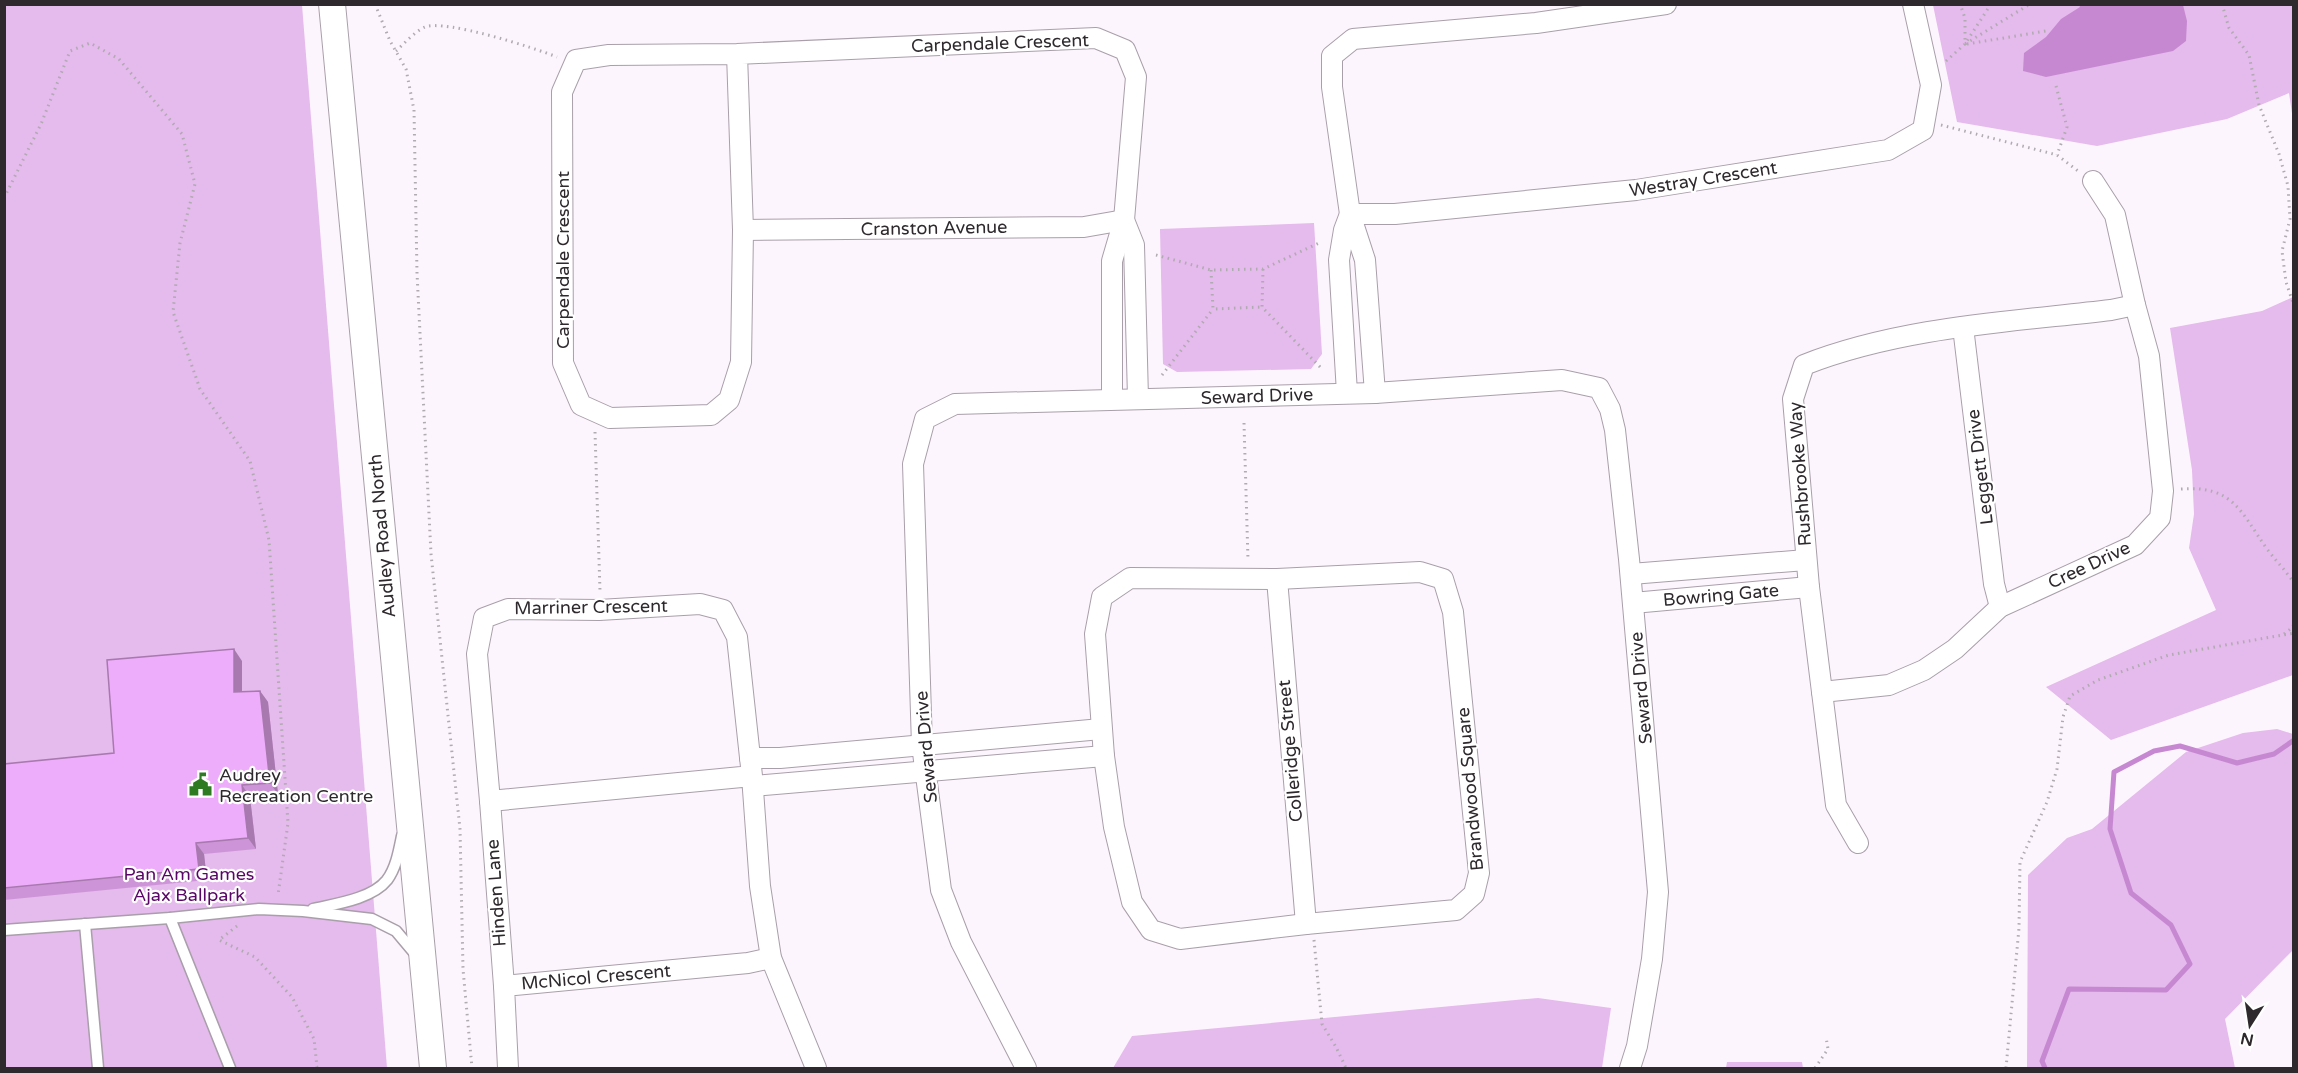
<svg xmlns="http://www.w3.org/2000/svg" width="2298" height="1073" viewBox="0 0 2298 1073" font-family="'Varela Round',sans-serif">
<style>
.green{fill:#e5baec}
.water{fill:#c788d2}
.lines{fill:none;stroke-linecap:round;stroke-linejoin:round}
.stream{stroke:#c788d2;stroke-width:5}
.service-casing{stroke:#a99faa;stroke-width:13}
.minor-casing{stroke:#a99faa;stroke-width:22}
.tertiary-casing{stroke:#a99faa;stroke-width:28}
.path{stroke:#b0aab1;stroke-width:3;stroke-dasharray:1.5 4.5;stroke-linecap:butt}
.service{stroke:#fff;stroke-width:10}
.minor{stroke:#fff;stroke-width:20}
.tertiary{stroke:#fff;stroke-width:26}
.wall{fill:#cd95d7}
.shaded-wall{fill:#a779af}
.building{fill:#eeadfa;stroke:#a779af;stroke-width:1.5}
.labels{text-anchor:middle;stroke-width:4.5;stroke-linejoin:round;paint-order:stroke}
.street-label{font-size:18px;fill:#2d292d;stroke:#fff}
.poi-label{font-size:18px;fill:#2d292d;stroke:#fff;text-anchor:start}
.park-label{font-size:18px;fill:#590666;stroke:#fff}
</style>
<rect width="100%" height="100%" fill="#fdf5fe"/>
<g class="green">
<path d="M 5,5 L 302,5 L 387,1068 L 5,1068 Z"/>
<path d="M 1933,5 L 2293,5 L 2293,120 L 2289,93 L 2227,119 L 2097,146 L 1957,122 Z"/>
<path d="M 1314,223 L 1322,354 L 1311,369 L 1177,372 L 1163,364 L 1160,229 Z"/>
<path d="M 2293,297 L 2293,675 L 2111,740 L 2046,687 L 2216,610 L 2189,548 L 2194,514 L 2192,470 L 2170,328 L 2262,311 Z"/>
<path d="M 2277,729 L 2293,734 L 2293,950 L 2225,1019 L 2235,1068 L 2027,1068 L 2028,875 L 2067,838 L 2092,829 L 2186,752 L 2243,733 Z"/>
<path d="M 1538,998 L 1611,1008 L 1602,1068 L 1113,1068 L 1132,1036 Z"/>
<path d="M 1727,1062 L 1802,1062 L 1803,1068 L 1726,1068 Z"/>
</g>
<path class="water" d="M 2079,5 L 2183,5 L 2187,21 L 2186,41 L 2173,51 L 2046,77 L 2023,71 L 2024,53 L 2046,37 L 2061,19 L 2080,7 Z"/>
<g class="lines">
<path class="stream" d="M 2045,1068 L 2042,1061 L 2069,989 L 2166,990 L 2190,964 L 2171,925 L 2131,893 L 2110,829 L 2114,772 L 2154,751 L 2180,746 L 2237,763 L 2274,754 L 2294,740"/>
<defs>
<g id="service">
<path d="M 313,909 C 335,904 372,899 387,880 C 396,868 399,851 402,836"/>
<path d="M 170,918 L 230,1068"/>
<path d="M 85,924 L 98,1068"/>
<path d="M 4,930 L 170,918 L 259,909 L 303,911 L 372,919 L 396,931 L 417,956"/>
</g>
<g id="minor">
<path d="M 737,54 L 743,230 L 741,362 L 729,400 L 711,415 L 610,418 L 581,405 L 563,363 L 562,92 L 576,60 L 609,55 L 737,54 L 1096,38 L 1125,50 L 1136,77 L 1124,220 L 1112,261 L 1112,399"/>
<path d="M 1350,214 L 1395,214 L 1636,190 L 1888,150 L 1923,130 L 1931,85 L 1913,4"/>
<path d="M 1124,220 L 1134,245 L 1138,398"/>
<path d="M 743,230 L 1084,227 L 1124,220"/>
<path d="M 1963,327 L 1994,584 L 2000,607"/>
<path d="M 1347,393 L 1339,260 L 1344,230 L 1350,214"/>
<path d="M 1375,393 L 1365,260 L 1350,214 L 1332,87 L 1332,56 L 1353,39 L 1536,23 L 1666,4"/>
<path d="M 1420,572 L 1443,579 L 1453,612 L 1479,873 L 1474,894 L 1456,910 L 1306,924 L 1180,939 L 1151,930 L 1132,902 L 1114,827 L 1104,756 L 1095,634 L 1102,597 L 1130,578 L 1277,579 Z"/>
<path d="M 1631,574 L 1806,560"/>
<path d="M 1277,579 L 1306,924"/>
<path d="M 1633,603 L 1809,587"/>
<path d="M 1822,692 L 1889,685 L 1924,670 L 1955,649 L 2000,607 L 2135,545 L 2160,518 L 2163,491 L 2149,356 L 2135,305 L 2115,215 L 2093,181"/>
<path d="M 750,758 L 780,758 L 1101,729"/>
<path d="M 752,776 L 490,801 L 477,654 L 484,618 L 508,609 L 599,610 L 700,604 L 723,610 L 737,637 L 752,776 L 760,886 L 771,958 L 816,1068"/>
<path d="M 753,786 L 1104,756"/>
<path d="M 490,801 L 504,986"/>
<path d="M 1858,843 L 1836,805 L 1809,587 L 1793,399 L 1804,365 C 1901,327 2009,322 2111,310 L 2135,305"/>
<path d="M 508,1068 L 504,986 L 748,963 L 771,958"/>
<path d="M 1026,1068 L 961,942 L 941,890 L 922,745 L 913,464 L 925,419 L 955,404 L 1375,393 L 1562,380 L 1599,388 L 1610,409 L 1615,430 L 1629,559 L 1658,892 L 1652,959 L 1637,1046 L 1630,1068"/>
</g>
<path id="tertiary" d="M 332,4 L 433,1068"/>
</defs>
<use href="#service" class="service-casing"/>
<use href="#minor" class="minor-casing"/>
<use href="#tertiary" class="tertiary-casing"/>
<g class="path">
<path d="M 375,4 L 390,41 L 406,69 L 414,110 L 417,273 L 431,554 L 460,829 L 463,969 L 472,1068"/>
<path d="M 1991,4 L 1965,44 L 2030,4"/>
<path d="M 2222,4 L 2229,28 L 2249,55 L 2259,105 L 2279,154 L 2288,186 L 2290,219 L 2282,251 L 2286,282 L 2294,306"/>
<path d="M 1967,44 L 2046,31"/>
<path d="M 396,51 C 404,44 415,31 425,27 C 445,19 535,48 557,57"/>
<path d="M 1946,61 L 1965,44 L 1965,18 L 1960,4"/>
<path d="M 2056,86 L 2067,127 L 2057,155"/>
<path d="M 1941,125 L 2057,155 L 2078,171"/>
<path d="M 4,198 L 41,124 L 70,51 L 90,43 L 119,59 L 182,134 L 195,184 L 180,243 L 173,312 L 200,389 L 250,461 L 269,540 L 288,823 L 278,895"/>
<path d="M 1156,255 L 1211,270 L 1263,269 L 1319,243"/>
<path d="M 1263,269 L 1262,307 L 1323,370"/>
<path d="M 1211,270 L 1213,309 L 1262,307"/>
<path d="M 1162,375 L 1213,309"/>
<path d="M 1244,423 L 1248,560"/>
<path d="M 595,432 L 600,591"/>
<path d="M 2181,489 C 2233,485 2241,512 2267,549 C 2276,561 2286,571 2294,583"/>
<path d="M 2284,634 L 2293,627 L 2294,622"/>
<path d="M 237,926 L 219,940 L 255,957 L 292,997 L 314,1039 L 317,1067 L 320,1068"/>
<path d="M 1314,940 L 1322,1024 L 1336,1047 L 1346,1068"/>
<path d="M 1815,1068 L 1828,1049 L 1826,1037"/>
<path d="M 2006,1068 L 2019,928 L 2020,862 L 2047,802 L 2057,769 L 2063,717 L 2070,696 L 2098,680 L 2169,655 L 2294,633"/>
</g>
<use href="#service" class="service"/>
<use href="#minor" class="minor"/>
<use href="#tertiary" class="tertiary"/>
</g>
<path class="wall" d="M 242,661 L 242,692 L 260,691 L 268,702 L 278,794 L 250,797 L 256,849 L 204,854 L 207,880 L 4,900 L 4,764 L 114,753 Z"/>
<g class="shaded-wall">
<path d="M 234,649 L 242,661 L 242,703 L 234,692 Z"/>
<path d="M 260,691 L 268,702 L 278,794 L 270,783 Z"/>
<path d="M 242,785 L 250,797 L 256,849 L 248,838 Z"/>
<path d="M 196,843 L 204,854 L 207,880 L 199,869 Z"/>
</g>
<path class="building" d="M 234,649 L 234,692 L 260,691 L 270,783 L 242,785 L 248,838 L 196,843 L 199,869 L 4,888 L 4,764 L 114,753 L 107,660 Z"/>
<defs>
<symbol id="civic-bare" viewBox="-9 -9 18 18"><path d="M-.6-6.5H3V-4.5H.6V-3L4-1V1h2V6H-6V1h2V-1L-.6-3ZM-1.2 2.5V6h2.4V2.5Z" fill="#2d7a22" stroke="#fff" stroke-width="2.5" paint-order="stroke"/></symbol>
</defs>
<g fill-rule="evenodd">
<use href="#civic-bare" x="184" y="768" width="33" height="33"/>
</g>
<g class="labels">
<g class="street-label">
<text transform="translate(1000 43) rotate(-2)" y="6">Carpendale Crescent</text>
<text transform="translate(1703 179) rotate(-9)" y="6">Westray Crescent</text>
<text transform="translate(934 228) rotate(-1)" y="6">Cranston Avenue</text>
<text transform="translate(563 260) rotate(-90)" y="6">Carpendale Crescent</text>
<text transform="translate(1257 396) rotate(-2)" y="6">Seward Drive</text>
<text transform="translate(1980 467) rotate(-97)" y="6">Leggett Drive</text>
<text transform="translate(1800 474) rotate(-94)" y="6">Rushbrooke Way</text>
<text transform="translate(382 536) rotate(-95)" y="6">Audley Road North</text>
<text transform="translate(2089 565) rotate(-25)" y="6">Cree Drive</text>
<text transform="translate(1721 595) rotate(-5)" y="6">Bowring Gate</text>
<text transform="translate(591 607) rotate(-1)" y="6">Marriner Crescent</text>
<text transform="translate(1641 688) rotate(-95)" y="6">Seward Drive</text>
<text transform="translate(926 747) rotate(-95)" y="6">Seward Drive</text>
<text transform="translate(1290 751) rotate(-95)" y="6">Colleridge Street</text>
<text transform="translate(1470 789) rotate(-95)" y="6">Brandwood Square</text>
<text transform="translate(496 893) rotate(-94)" y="6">Hinden Lane</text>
<text transform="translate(596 977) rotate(-5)" y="6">McNicol Crescent</text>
</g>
<g class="poi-label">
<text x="219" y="781">Audrey<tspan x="219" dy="21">Recreation Centre</tspan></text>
</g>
<g class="park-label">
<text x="189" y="880">Pan Am Games<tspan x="189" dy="21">Ajax Ballpark</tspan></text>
</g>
</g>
<rect width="2298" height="1073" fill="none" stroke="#2d292d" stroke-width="12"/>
<g transform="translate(2250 1025) rotate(192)" stroke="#ffffff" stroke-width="4.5" paint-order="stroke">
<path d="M0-4.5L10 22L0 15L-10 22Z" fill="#2d292d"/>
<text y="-9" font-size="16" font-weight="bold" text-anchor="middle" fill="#2d292d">N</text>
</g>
</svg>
